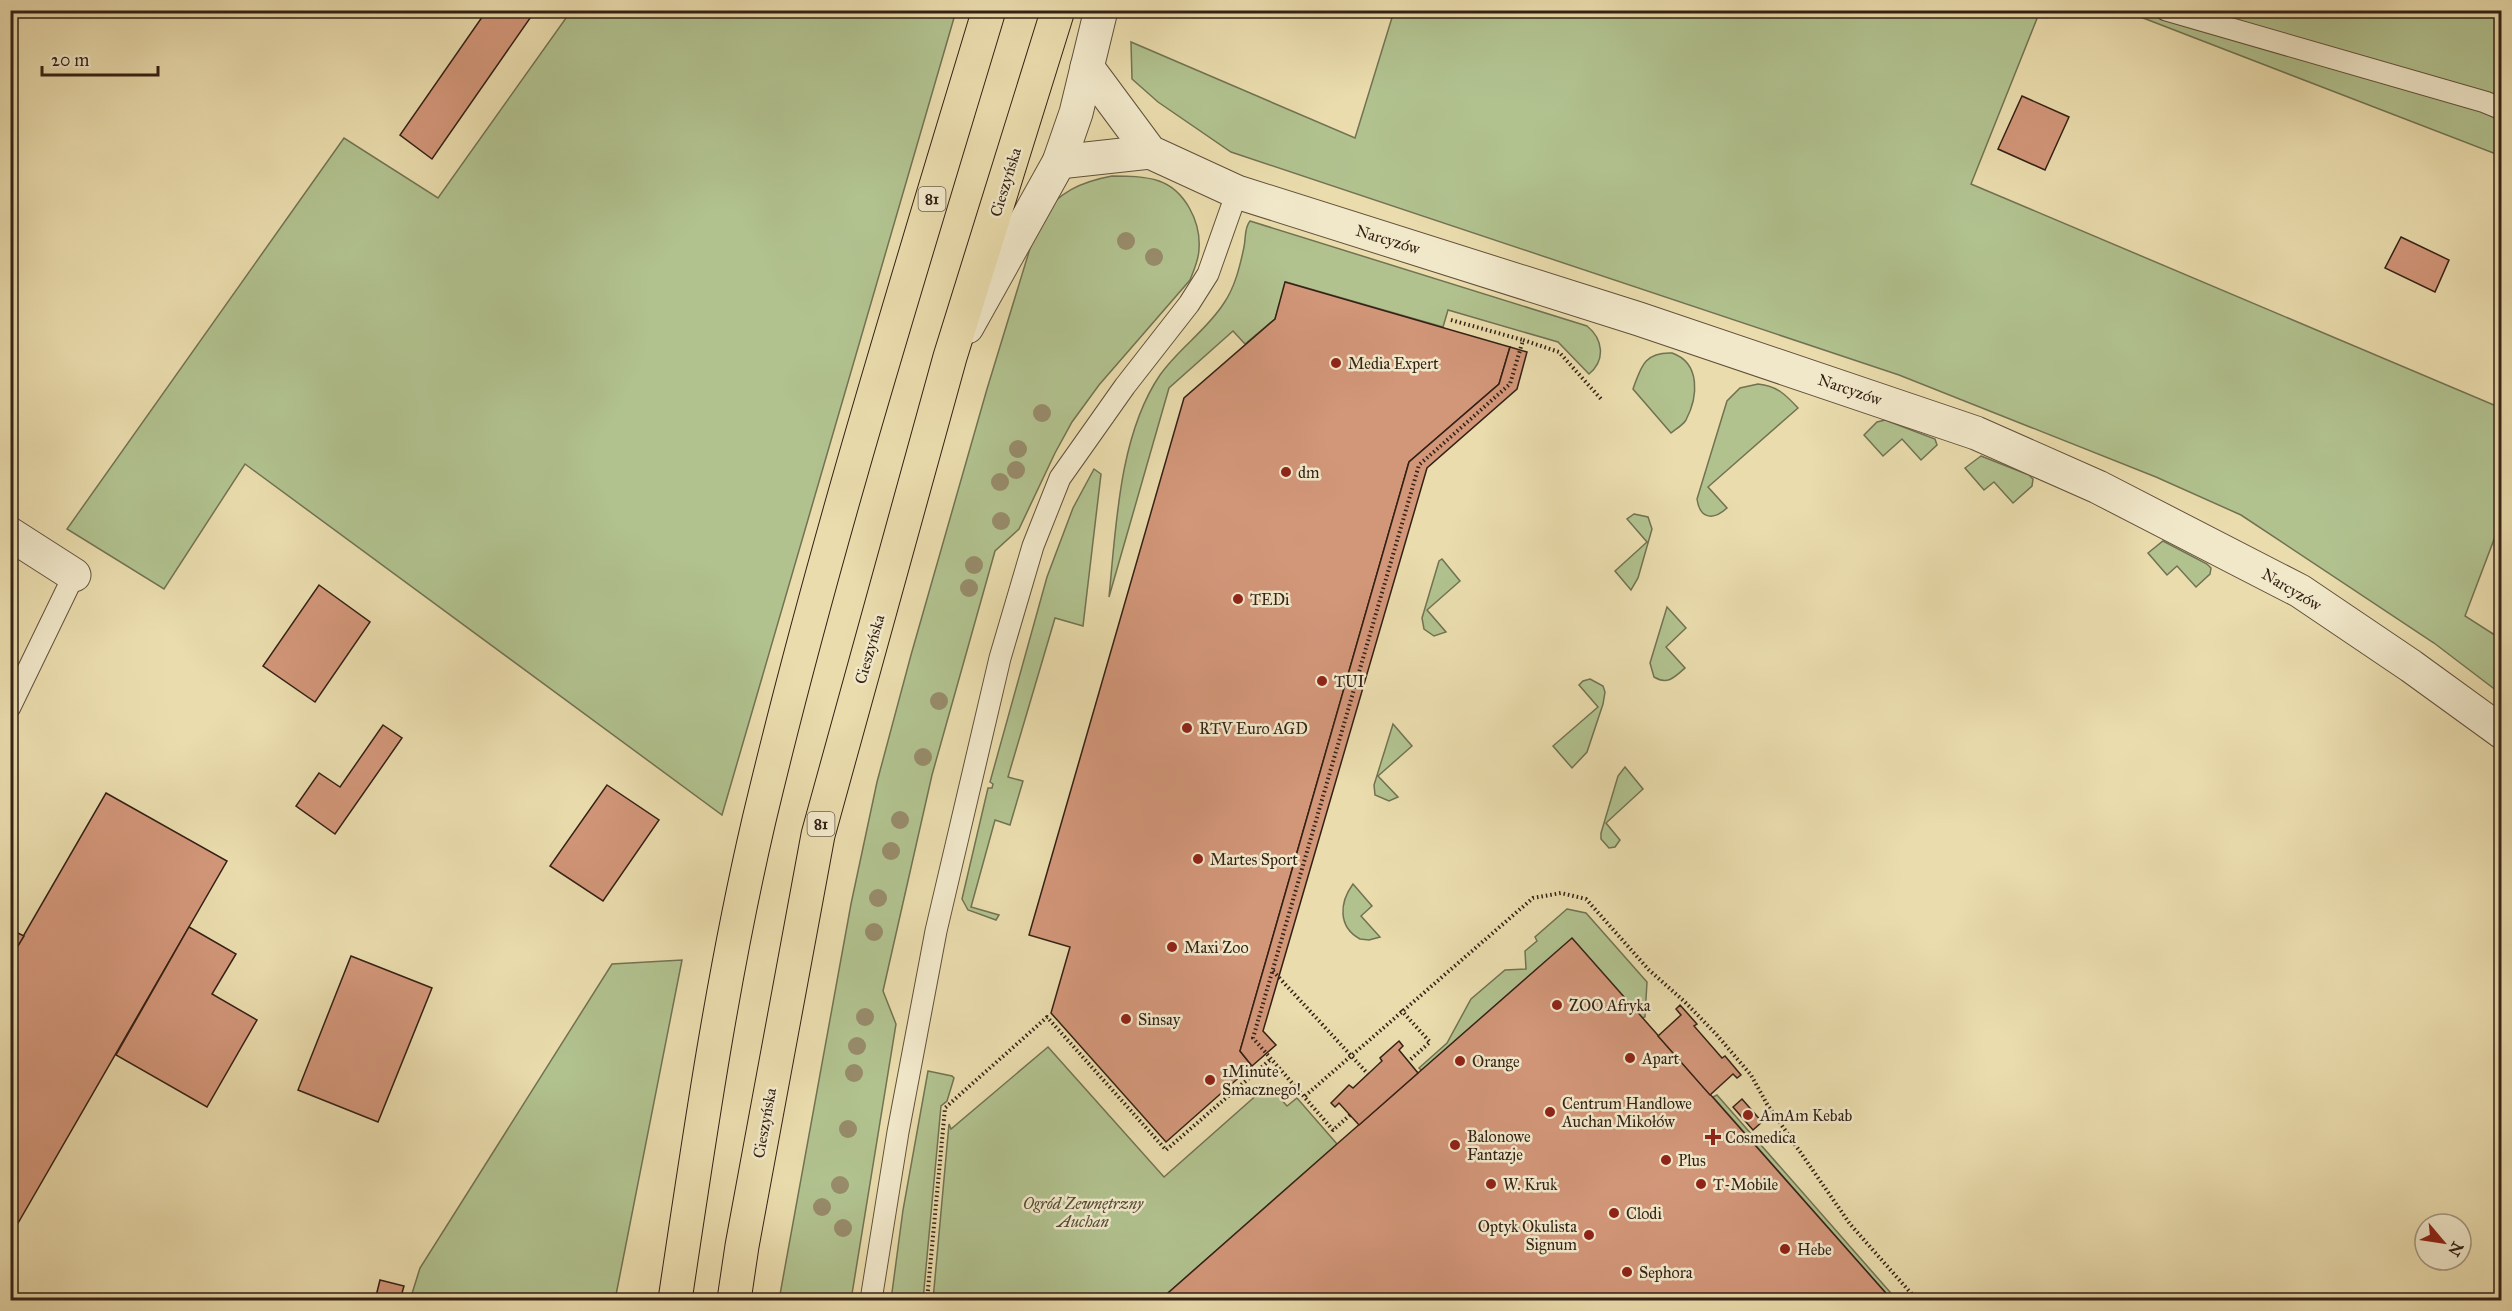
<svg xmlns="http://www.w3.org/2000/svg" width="2512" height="1311" viewBox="0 0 2512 1311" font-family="'IM FELL Great Primer',serif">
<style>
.green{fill:#b1c28f;stroke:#727252;stroke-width:1.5}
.building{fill:#d29679;stroke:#342115;stroke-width:1.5}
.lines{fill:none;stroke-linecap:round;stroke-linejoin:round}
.service-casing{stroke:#62503b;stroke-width:23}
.minor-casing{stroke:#62503b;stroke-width:35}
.primary-casing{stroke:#342115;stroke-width:35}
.path{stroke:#342115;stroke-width:4;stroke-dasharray:1.5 3;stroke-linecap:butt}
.service{stroke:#f1e8ca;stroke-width:21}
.minor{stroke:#f1e8ca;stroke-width:33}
.primary{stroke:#eadcad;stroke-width:33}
.tree{fill:#978b6a}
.poi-dot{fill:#8f2418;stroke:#f1e8ca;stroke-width:2}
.labels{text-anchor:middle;stroke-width:5;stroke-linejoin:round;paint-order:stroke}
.shield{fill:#f1e8ca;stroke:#6d5d4b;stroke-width:1.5}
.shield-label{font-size:15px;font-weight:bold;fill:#342115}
.street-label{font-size:16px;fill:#342115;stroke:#f1e8ca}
.poi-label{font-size:16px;fill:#342115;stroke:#f1e8ca;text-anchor:start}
.park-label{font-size:16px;font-style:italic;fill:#534934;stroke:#f1e8ca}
</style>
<rect width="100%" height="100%" fill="#eadcad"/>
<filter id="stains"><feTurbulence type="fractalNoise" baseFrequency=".00333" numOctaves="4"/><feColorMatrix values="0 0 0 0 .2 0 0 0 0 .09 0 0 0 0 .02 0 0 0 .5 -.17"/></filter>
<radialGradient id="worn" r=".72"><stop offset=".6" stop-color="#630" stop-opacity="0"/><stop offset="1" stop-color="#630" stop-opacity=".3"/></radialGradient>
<g class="green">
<path d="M 571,11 L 956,11 L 722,815 L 245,464 L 164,589 L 67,529 L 344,138 L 438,198 Z"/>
<path d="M 1394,11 L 2040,11 L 1971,184 L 2501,408 L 2501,521 L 2465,616 L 2501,639 L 2501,694 L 2434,643 L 2241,515 L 2156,477 L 1899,375 L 1231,152 L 1158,102 L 1132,79 L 1131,42 L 1355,138 Z"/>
<path d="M 2125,11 L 2501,11 L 2501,156 Z"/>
<path d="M 1112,176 C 1128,176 1144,176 1159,181 C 1185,190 1201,222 1199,249 C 1199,259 1194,270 1190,280 L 1099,385 L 1072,422 L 1055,453 L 1019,529 L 995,551 L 932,775 L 883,991 L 896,1024 L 851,1300 L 779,1300 L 851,904 L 877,782 L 911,655 L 987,389 L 1039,219 C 1059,192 1080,182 1112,176 Z"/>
<path d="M 1250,221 L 1587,326 C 1603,339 1606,360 1589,374 L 1558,342 L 1448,310 L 1443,327 L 1286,282 L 1275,319 L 1245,344 L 1233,331 L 1169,388 L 1109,597 C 1116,527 1119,435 1160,375 C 1178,349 1207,330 1224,303 C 1235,287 1240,266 1244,247 C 1246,238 1244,228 1250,221 Z"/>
<path d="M 1672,353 C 1701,363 1698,397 1686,420 C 1683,425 1676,429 1671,433 L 1633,389 C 1641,367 1644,352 1672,353 Z"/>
<path d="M 1758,384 C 1777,386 1785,394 1798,408 L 1708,487 L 1727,508 C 1714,520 1700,520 1697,499 L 1727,401 L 1740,388 Z"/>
<path d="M 1885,420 L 1935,439 L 1937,445 L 1921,460 L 1902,439 L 1883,456 L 1864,435 L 1877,422 Z"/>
<path d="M 1981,456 L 2029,475 L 2033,479 L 2032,486 L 2013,503 L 1994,482 L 1984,490 L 1965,468 Z"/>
<path d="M 1094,469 L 1101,474 L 1083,626 L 1055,618 L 1008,777 L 1023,781 L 1010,825 L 995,820 L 971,907 L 999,915 L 996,920 L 968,910 L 962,899 L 988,788 L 992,788 L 993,784 L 990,782 L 1047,577 L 1073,508 Z"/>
<path d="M 1634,514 L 1648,517 L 1652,529 L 1638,578 L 1631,590 L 1615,571 L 1647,542 L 1627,519 Z"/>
<path d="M 2163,541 L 2207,564 L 2211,568 L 2210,574 L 2196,587 L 2177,566 L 2167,575 L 2148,553 Z"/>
<path d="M 1442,559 L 1460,581 L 1427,610 L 1446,632 L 1434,636 L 1424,629 L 1422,618 L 1439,561 Z"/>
<path d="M 1667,607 L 1686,628 L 1666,647 L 1685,668 C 1674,678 1667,685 1654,677 L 1650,663 Z"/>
<path d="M 1590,679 L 1603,686 L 1605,692 L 1603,704 L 1587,752 L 1572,768 L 1553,746 L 1598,707 L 1579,685 L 1583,681 Z"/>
<path d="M 1393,724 L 1412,746 L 1378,776 L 1398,797 L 1389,801 L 1375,795 L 1374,785 Z"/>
<path d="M 1625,767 L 1643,789 L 1606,823 L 1620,840 L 1615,847 L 1609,848 L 1601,839 L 1601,833 L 1618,776 Z"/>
<path d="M 1353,884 L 1372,906 L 1361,916 L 1380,937 L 1369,940 L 1360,939 C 1338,927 1339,903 1353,884 Z"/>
<path d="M 1567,909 L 1586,913 L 1647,982 L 1645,1017 L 1421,1070 L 1419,1068 L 1447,1043 L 1471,999 L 1505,970 L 1526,969 L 1525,951 L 1537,941 L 1535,937 Z"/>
<path d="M 682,960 L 615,1300 L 410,1300 L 420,1268 L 612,964 Z"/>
<path d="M 1048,1047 L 1164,1177 L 1268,1085 L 1287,1106 L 1297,1098 L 1337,1144 L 1160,1300 L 933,1300 L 949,1124 L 951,1129 Z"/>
<path d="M 928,1071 L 952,1076 L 954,1078 L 947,1101 L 941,1106 L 923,1300 L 891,1300 L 903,1210 Z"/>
<path d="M 1717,1095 L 1897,1300 L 1892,1300 L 1713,1097 Z"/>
</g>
<g class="building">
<path d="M 487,10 L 535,11 L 432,159 L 400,135 Z"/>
<path d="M 2022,96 L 2069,117 L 2045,170 L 1998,149 Z"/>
<path d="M 2401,237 L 2449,260 L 2435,292 L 2385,268 Z"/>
<path d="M 1285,282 L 1510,347 L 1499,384 L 1409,462 L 1240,1051 L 1252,1066 L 1166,1142 L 1051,1013 L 1070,947 L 1029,935 L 1184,398 L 1275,319 Z"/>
<path d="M 1510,347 L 1527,352 L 1517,389 L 1427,468 L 1263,1031 L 1276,1045 L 1252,1066 L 1240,1051 L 1409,462 L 1499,384 Z"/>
<path d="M 319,585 L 370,622 L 315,702 L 263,666 Z"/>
<path d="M 383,725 L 402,738 L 335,834 L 296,806 L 319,773 L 340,787 Z"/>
<path d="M 607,785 L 659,820 L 603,901 L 550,866 Z"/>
<path d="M 106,793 L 227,861 L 10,1237 L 10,959 Z"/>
<path d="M 189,927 L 236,954 L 212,994 L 257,1020 L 207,1107 L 116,1055 Z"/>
<path d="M 10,929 L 24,936 L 10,959 Z"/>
<path d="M 1572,938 L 1892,1300 L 1160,1300 L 1337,1144 Z"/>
<path d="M 351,956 L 432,988 L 378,1122 L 298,1090 Z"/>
<path d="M 1680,1005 L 1697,1024 L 1694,1026 L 1722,1058 L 1725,1056 L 1741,1075 L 1737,1078 L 1733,1074 L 1710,1095 L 1658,1036 L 1681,1015 L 1676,1009 Z"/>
<path d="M 1399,1041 L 1403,1046 L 1399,1050 L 1418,1073 L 1359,1125 L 1339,1103 L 1335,1107 L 1331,1103 L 1349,1085 L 1353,1088 L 1382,1061 L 1380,1058 Z"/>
<path d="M 1742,1099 L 1762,1122 L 1753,1130 L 1733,1107 Z"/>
<path d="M 380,1280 L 404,1286 L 400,1300 L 375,1300 Z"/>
</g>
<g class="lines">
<defs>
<g id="service">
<path d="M 2166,10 L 2485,102 L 2502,109"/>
<path d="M 10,707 L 74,575"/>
<path d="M 871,1300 L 898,1132 L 936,931 L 1000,658 L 1033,546 L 1060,478 L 1125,386 L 1189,304 L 1208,274 L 1237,192"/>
</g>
<g id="minor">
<path d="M 1087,67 L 1150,152 L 1237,192 L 1639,319 L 1976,433 L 2098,487 L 2300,591 L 2411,666 L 2502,732"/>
<path d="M 1059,162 L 1150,152"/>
<path d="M 967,327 L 1059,162 L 1076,113 L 1101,10"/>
<path d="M 10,534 L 74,575"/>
</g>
<g id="primary">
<path d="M 675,1300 C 699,1140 722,979 759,820 C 824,547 908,279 989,10"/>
<path d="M 734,1300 L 742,1246 L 818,835 L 950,357 L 1058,10"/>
</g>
</defs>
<use href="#service" class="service-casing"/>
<use href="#minor" class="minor-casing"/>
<use href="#primary" class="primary-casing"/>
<g class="path">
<path d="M 1451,320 L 1523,340"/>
<path d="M 1273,971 L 1368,1074"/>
<path d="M 1401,1010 L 1430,1042 L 1409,1061"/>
<path d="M 1305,1096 L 1533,898 L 1561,893 L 1586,899 L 1649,970 L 1685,1002 L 1716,1034 L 1751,1075 L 1767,1104 L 1850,1224 L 1917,1300"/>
<path d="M 1350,1115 L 1333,1130 L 1253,1038 L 1419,465 L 1510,384 L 1523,340 L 1559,352 L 1601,399"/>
<path d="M 927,1300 L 945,1108 L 1047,1017 L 1166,1150 L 1271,1059"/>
</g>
<use href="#service" class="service"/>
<use href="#minor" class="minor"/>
<use href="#primary" class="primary"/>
</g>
<g class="tree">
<circle cx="1126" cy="241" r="9"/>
<circle cx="1154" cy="257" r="9"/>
<circle cx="1042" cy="413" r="9"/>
<circle cx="1018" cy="449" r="9"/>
<circle cx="1016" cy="470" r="9"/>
<circle cx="1000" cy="482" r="9"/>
<circle cx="1001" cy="521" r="9"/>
<circle cx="974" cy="565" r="9"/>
<circle cx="969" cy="588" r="9"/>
<circle cx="939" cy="701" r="9"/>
<circle cx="923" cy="757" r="9"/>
<circle cx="900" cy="820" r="9"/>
<circle cx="891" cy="851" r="9"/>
<circle cx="878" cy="898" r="9"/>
<circle cx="874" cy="932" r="9"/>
<circle cx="865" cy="1017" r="9"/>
<circle cx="857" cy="1046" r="9"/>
<circle cx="854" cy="1073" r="9"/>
<circle cx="848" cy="1129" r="9"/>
<circle cx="840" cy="1185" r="9"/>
<circle cx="822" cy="1207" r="9"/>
<circle cx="843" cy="1228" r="9"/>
</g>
<g class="poi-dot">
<circle cx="1336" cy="363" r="6"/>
<circle cx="1286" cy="472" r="6"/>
<circle cx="1238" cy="599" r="6"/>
<circle cx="1322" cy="681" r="6"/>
<circle cx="1187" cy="728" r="6"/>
<circle cx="1198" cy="859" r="6"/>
<circle cx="1172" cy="947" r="6"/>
<circle cx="1557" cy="1005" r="6"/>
<circle cx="1126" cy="1019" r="6"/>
<circle cx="1630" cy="1058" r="6"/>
<circle cx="1460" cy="1061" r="6"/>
<circle cx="1210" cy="1080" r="6"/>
<circle cx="1550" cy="1112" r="6"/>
<circle cx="1748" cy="1115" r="6"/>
<path d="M1710 1128h6v6h6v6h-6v6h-6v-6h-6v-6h6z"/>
<circle cx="1455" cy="1145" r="6"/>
<circle cx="1666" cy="1160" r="6"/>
<circle cx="1491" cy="1184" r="6"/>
<circle cx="1701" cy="1184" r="6"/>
<circle cx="1614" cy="1213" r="6"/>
<circle cx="1589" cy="1235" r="6"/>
<circle cx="1785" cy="1249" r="6"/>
<circle cx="1627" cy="1272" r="6"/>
</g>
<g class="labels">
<g class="shield">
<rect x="918.5" y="187" width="27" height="24" rx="4.5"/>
<rect x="807.5" y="812" width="27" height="24" rx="4.5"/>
</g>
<g class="shield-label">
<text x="932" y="204">81</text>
<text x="821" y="829">81</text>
</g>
<g class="street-label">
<text transform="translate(1005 182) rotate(-73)" y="6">Cieszyńska</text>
<text transform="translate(1388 239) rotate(17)" y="6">Narcyzów</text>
<text transform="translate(1850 389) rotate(19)" y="6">Narcyzów</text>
<text transform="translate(2292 589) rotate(31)" y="6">Narcyzów</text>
<text transform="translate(869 649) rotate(-74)" y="6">Cieszyńska</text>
<text transform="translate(764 1123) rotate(-80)" y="6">Cieszyńska</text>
</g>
<g class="poi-label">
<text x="1348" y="369">Media Expert</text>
<text x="1298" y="478">dm</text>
<text x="1250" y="605">TEDi</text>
<text x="1334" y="687">TUI</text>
<text x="1199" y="734">RTV Euro AGD</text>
<text x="1210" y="865">Martes Sport</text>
<text x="1184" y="953">Maxi Zoo</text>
<text x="1569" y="1011">ZOO Afryka</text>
<text x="1138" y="1025">Sinsay</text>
<text x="1642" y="1064">Apart</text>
<text x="1472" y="1067">Orange</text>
<text x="1222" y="1077">1Minute<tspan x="1222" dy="18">Smacznego!</tspan></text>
<text x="1562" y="1109">Centrum Handlowe<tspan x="1562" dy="18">Auchan Mikołów</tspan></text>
<text x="1760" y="1121">AmAm Kebab</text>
<text x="1467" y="1142">Balonowe<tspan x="1467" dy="18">Fantazje</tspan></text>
<text x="1725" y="1143">Cosmedica</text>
<text x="1678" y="1166">Plus</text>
<text x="1503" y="1190">W. Kruk</text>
<text x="1713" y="1190">T-Mobile</text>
<text x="1626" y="1219">Clodi</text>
<text x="1577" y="1232" text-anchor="end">Optyk Okulista<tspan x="1577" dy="18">Signum</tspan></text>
<text x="1797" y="1255">Hebe</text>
<text x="1639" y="1278">Sephora</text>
</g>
<g class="park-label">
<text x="1083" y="1209">Ogród Zewnętrzny<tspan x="1083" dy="18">Auchan</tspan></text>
</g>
</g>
<rect width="2512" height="1311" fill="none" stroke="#eadcad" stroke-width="36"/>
<rect x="12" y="12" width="2488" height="1287" fill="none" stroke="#342115" stroke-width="3"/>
<rect x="18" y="18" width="2476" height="1275" fill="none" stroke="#342115" stroke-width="1.5"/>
<g transform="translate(2443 1242) rotate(119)"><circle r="28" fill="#f1e8ca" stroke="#a59882" stroke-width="1.5"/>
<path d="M0-4.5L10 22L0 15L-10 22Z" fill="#8f2418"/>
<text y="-9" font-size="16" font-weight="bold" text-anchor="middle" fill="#342115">N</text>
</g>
<path d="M42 66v9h116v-9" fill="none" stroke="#342115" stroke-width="3"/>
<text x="51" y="66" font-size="18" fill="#342115" stroke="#f1e8ca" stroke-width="4.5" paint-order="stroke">20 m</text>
<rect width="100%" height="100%" filter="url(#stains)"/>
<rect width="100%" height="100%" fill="url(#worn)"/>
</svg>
